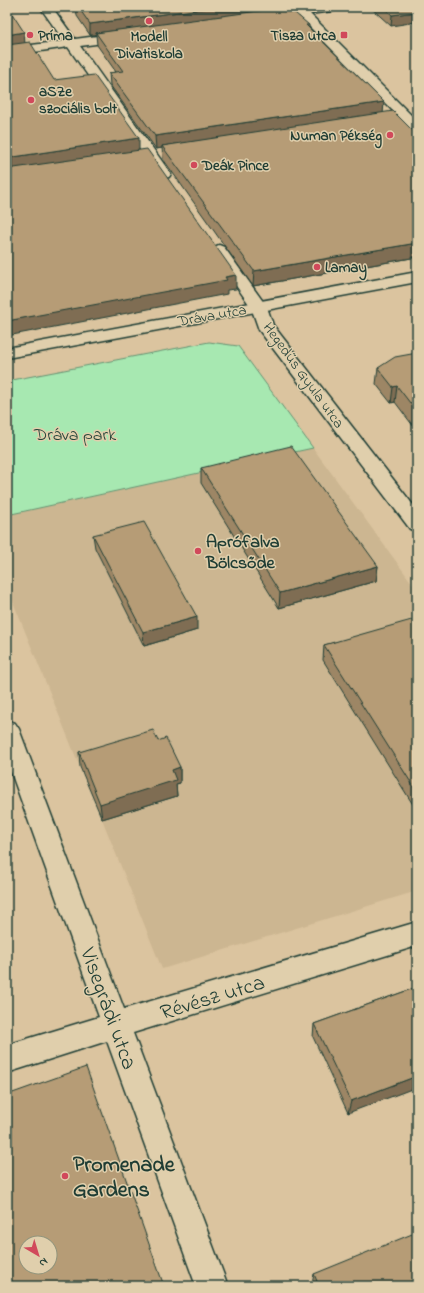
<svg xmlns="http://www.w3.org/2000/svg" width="424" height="1293" viewBox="0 0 424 1293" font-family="'Indie Flower',sans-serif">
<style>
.built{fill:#ccb691}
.green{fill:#a7e8b1;stroke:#639272}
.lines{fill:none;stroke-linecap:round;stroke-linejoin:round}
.minor-casing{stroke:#1f3d34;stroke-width:3}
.secondary-casing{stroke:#1f3d34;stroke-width:3}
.minor{fill:#e0cfac;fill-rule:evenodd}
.secondary{fill:#e0cfac;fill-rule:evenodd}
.wall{fill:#9d8665;stroke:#1f3d34}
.shaded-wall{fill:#7f6d53;stroke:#1f3d34}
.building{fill:#b69c76;stroke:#1f3d34;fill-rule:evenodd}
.poi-dot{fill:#d1495b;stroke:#e0cfac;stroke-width:1.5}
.labels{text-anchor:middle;stroke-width:3;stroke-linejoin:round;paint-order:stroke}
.far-poi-label{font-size:15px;font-weight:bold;fill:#1f3d34;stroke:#e0cfac;text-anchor:start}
.far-street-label{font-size:15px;fill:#1f3d34;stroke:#e0cfac}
.park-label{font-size:18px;fill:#26463a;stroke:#e0cfac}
.poi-label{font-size:18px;font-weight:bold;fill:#1f3d34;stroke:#e0cfac;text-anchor:start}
.near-street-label{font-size:22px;fill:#1f3d34;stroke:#e0cfac}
.near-poi-label{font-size:22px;font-weight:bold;fill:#1f3d34;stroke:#e0cfac;text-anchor:start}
</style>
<rect width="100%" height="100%" fill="#dbc49f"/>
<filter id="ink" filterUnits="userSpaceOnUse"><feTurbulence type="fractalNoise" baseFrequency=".025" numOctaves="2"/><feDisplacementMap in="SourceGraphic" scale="8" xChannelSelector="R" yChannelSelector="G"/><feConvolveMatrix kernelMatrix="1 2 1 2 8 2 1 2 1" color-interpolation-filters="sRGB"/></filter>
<g filter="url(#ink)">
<path class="built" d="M 313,448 L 417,590 L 417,617 L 404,621 L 417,640 L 417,891 L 162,969 L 102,819 L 177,796 L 153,746 L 80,767 L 7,587 L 7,515 Z"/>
<path class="green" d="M 209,342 L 238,346 L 313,448 L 7,515 L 7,381 Z"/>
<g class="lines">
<defs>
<g id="minor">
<path d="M 40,7 L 52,7 L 75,39 L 127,32 L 131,33 L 133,36 L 131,39 L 127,40 L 80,46 L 171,174 L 169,177 L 164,178 L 159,177 L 68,47 L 7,56 L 7,48 L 64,41 Z"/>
<path d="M 291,7 L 305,8 L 345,7 L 343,9 L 339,10 L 310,14 L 417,121 L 417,132 L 412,131 L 403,121 L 370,126 L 365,125 L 363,122 L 365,119 L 396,114 L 299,16 L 266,20 L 262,19 L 260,17 L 262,15 L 266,14 L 293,10 Z"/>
<path d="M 219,245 L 224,247 L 267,307 L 273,325 L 417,510 L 417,531 L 410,529 L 259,330 L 251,307 L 211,250 L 214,247 Z"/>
<path d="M 7,720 L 15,723 L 19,729 L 124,1009 L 417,922 L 417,946 L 133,1033 L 228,1286 L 196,1286 L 107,1041 L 7,1073 L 7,1045 L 99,1017 L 7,761 Z"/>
</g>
<path id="secondary" d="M 417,272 L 417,282 L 7,358 L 7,348 Z"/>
</defs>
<use href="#minor" class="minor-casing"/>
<use href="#secondary" class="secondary-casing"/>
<use href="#minor" class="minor"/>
<use href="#secondary" class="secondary"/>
</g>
<g class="wall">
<path d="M 76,7 L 278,7 L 278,9 L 309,25 L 309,28 L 383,113 L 417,135 L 417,257 L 253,286 L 163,159 L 162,148 L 156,149 L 110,85 L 109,73 L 116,72 L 97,45 L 96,35 L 90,35 L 77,16 Z"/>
<path d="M 370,7 L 417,7 L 391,26 Z"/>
<path d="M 417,353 L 417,431 L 395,402 L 391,403 L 376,384 L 378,368 Z"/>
<path d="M 201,468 L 378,566 L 376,581 L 279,608 L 201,483 Z"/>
<path d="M 93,535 L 197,630 L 144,646 L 95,548 Z"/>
<path d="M 417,622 L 417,811 L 323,660 L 324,645 Z"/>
<path d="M 158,741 L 180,767 L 180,783 L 176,784 L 177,796 L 102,819 L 80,767 L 79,752 Z"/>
<path d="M 417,987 L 348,1113 L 313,1037 L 314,1024 Z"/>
<path d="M 314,1274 L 417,1286 L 313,1286 L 312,1284 Z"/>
</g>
<g class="shaded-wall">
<path d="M 216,7 L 278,7 L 278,11 L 96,33 L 96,35 L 90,35 L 90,24 Z"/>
<path d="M 417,12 L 417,22 L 391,26 L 392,15 Z"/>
<path d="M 24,32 L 25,44 L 7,47 L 7,35 Z"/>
<path d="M 384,102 L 383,115 L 162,146 L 162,148 L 156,149 L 155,136 Z"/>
<path d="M 139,138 L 139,151 L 7,171 L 7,158 Z"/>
<path d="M 417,243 L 417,257 L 253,286 L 254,271 Z"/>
<path d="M 236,275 L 236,289 L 227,290 L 227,294 L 7,336 L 7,321 Z"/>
<path d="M 397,386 L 395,402 L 391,403 L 393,387 Z"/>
<path d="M 378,566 L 376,581 L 279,608 L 280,593 Z"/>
<path d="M 197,617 L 197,630 L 144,646 L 143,632 Z"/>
<path d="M 180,767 L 180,783 L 176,784 L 177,796 L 102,819 L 100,804 L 172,770 Z"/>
<path d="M 417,1076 L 417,1087 L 348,1113 L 351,1101 Z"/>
</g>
<g class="building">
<path d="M 78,7 L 216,7 L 90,24 Z"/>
<path d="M 288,7 L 309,25 L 306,25 L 384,102 L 155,136 L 109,73 L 123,71 L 96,33 Z"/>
<path d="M 383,7 L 417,7 L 417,12 L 392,15 Z"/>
<path d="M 11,12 L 24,32 L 7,35 L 7,13 Z"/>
<path d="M 30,42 L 54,80 L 94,75 L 139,138 L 7,158 L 7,45 Z"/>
<path d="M 393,111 L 417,135 L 417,243 L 254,271 L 162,146 Z"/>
<path d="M 147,149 L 236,275 L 225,277 L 227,280 L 7,321 L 7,169 Z"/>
<path d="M 417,353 L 417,412 L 397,386 L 393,387 L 378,368 L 395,357 Z"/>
<path d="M 291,446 L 378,566 L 280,593 L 201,468 Z"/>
<path d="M 144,522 L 197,617 L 143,632 L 93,535 Z"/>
<path d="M 415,619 L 417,622 L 417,792 L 324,645 Z"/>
<path d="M 153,730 L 158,741 L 166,738 L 180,767 L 172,770 L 176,780 L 100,804 L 79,752 Z"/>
<path d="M 417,987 L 417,1076 L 351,1101 L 314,1024 Z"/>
<path d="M 86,1067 L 164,1286 L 7,1286 L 7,1095 ZM 26,1243 L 50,1243 L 50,1267 L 26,1267 Z"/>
<path d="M 417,1232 L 417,1286 L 319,1286 L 314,1274 Z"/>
</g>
</g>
<g class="poi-dot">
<circle cx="149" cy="21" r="4"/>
<circle cx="30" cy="35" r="4"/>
<rect x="340" y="31" width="8" height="8" rx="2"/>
<circle cx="31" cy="100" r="4"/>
<circle cx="390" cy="135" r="4"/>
<circle cx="194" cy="165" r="4"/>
<circle cx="317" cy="267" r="4"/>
<circle cx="198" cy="551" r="4"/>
<circle cx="65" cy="1176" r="4"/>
</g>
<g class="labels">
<g class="far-poi-label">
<text x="38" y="40">Príma</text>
<text x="336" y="40" text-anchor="end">Tisza utca</text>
<text x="149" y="41" text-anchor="middle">Modell<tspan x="149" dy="17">Divatiskola</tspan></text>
<text x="39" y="96">aSZe<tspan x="39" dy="17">szociális bolt</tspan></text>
<text x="382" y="140" text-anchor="end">Numan Pékség</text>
<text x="202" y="170">Deák Pince</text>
<text x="325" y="272">Lamay</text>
</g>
<g class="far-street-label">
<text transform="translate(212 315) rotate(-10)" y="5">Dráva utca</text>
<text transform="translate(304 375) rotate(54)" y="5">Hegedűs Gyula utca</text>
</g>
<g class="park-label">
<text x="75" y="440">Dráva park</text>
</g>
<g class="poi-label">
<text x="206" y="547">Aprófalva<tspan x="206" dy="21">Bölcsőde</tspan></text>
</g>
<g class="near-street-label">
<text transform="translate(212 996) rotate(-17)" y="8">Révész utca</text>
<text transform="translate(110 1008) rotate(70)" y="8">Visegrádi utca</text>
</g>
<g class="near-poi-label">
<text x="73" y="1171">Promenade<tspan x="73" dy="25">Gardens</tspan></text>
</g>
</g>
<rect width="424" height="1293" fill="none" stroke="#e0cfac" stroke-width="24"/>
<rect x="12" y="12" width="400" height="1269" fill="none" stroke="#1f3d34" stroke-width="1.5" filter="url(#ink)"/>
<g transform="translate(38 1255) rotate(142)"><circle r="19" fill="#e0cfac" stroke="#93957c"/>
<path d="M0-3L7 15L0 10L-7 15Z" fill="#d1495b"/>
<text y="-6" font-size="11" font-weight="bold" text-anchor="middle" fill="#1f3d34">N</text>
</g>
</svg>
